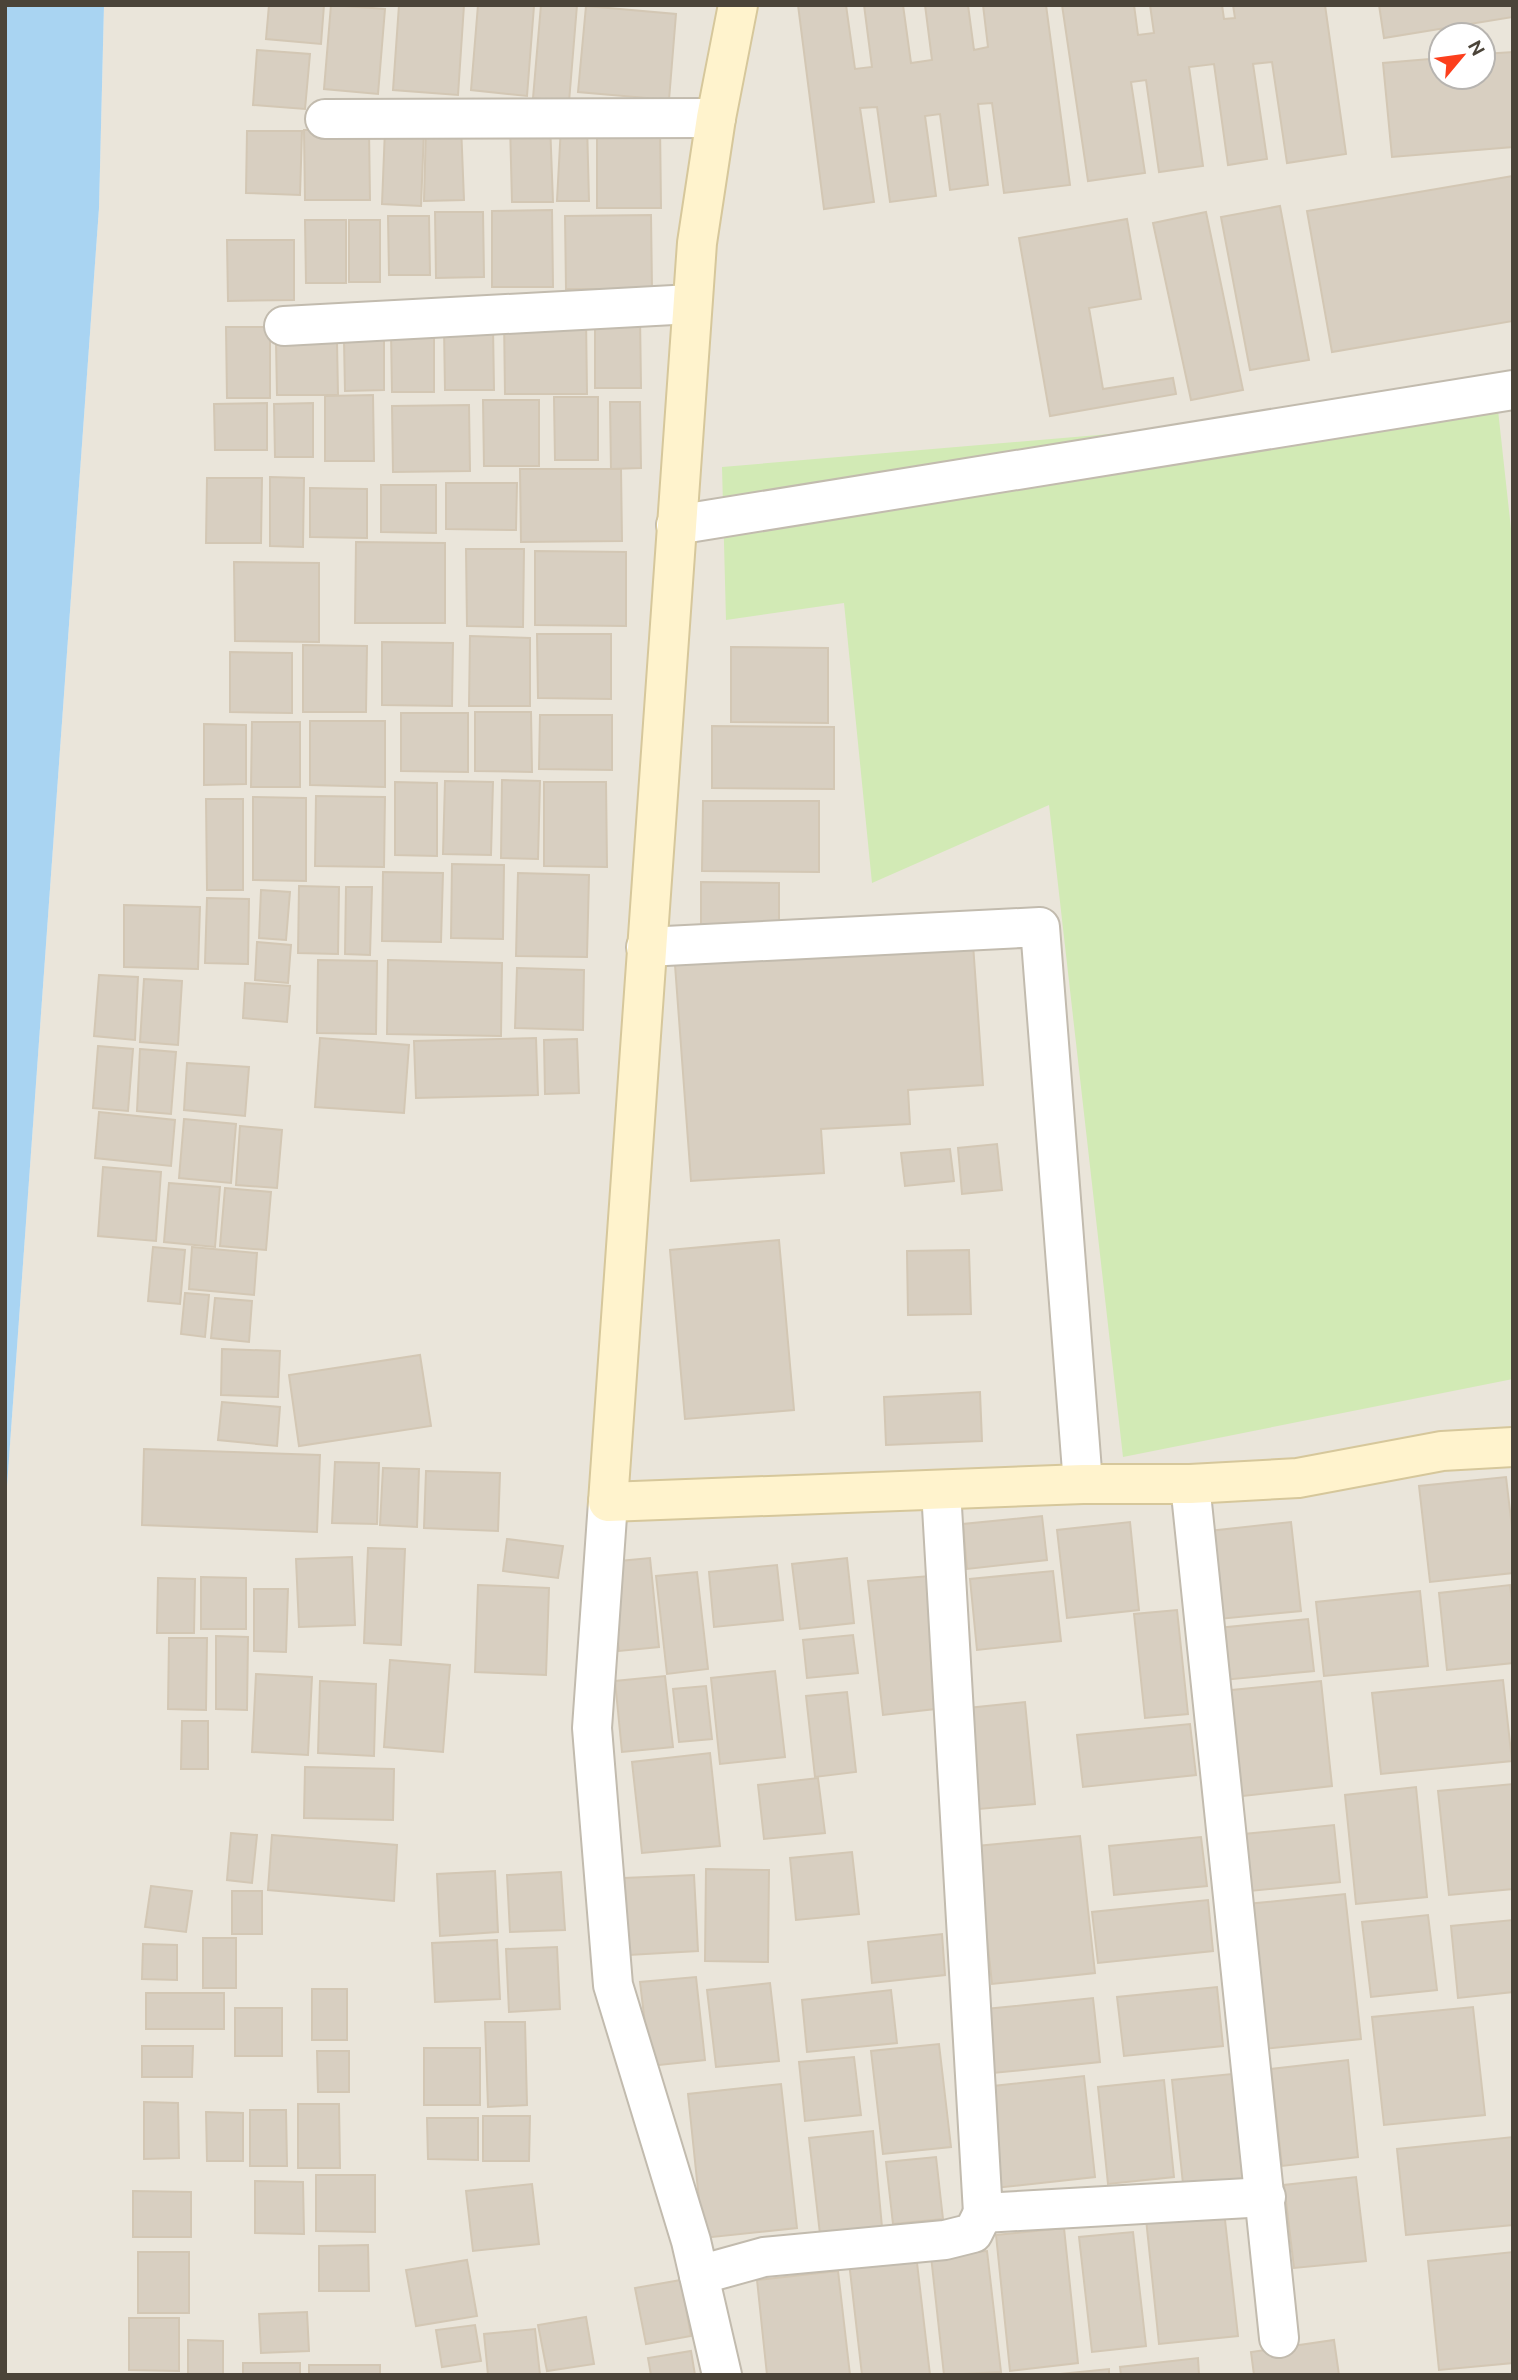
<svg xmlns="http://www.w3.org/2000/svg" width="1518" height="2380" viewBox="0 0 1518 2380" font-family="Ubuntu,sans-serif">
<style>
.residential{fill:#eae5da;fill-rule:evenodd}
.green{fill:#d2eab5}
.water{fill:#a9d4f2}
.building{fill:#d8cfc1;stroke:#d3c7b4;stroke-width:2}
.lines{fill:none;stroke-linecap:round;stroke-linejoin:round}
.street-casing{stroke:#c2bbae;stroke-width:42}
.secondary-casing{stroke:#d6c79b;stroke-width:42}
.street{stroke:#fff;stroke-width:38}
.secondary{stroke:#fff3cd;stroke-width:38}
</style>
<rect width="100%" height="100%" fill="#f6f3ec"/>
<path class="residential" d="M 104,5 L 1513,5 L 1513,2375 L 5,2375 L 5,1514 L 99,208 ZM 1441,35 L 1483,35 L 1483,77 L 1441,77 Z"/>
<path class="green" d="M 1497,401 L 1513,547 L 1513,1379 L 1123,1457 L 1049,805 L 872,883 L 844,603 L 726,620 L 722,467 Z"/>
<path class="water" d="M 5,5 L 104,5 L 99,208 L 5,1514 Z"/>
<g class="building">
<path d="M 269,5 L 324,5 L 321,44 L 266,39 Z"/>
<path d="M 331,5 L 385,9 L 378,94 L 324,89 Z"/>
<path d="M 399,5 L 464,5 L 458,95 L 393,90 Z"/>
<path d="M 478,5 L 534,6 L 527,96 L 471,90 Z"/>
<path d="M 541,5 L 577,5 L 569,102 L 533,98 Z"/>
<path d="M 798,5 L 846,5 L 855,69 L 872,67 L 864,5 L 903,5 L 911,63 L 932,60 L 925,5 L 968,5 L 974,50 L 988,47 L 983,5 L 1046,5 L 1070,185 L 1004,193 L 992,103 L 978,104 L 988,185 L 950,190 L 940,114 L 925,116 L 936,196 L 890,202 L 877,107 L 860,108 L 874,202 L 824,209 Z"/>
<path d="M 1062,5 L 1134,5 L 1138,35 L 1154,33 L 1150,5 L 1222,5 L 1224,19 L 1235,18 L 1233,5 L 1325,5 L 1346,154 L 1287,163 L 1272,62 L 1253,64 L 1267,159 L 1228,165 L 1214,64 L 1189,67 L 1203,166 L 1159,172 L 1146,80 L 1131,82 L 1145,173 L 1088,181 Z"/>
<path d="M 1379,5 L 1513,5 L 1513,17 L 1384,38 Z"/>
<path d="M 586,6 L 676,14 L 669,100 L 578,92 Z"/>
<path d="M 257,50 L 310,54 L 305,109 L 253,105 Z"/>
<path d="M 1513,52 L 1513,147 L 1392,157 L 1383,63 L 1441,58 L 1441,77 L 1483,77 L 1483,54 Z"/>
<path d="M 550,123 L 553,202 L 512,202 L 510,124 Z"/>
<path d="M 587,123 L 589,201 L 557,201 L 561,126 Z"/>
<path d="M 597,124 L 660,124 L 661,208 L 597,208 Z"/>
<path d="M 461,125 L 464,200 L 424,201 L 426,127 Z"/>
<path d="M 385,129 L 424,131 L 421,206 L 382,204 Z"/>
<path d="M 304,130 L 369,130 L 370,200 L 305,200 Z"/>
<path d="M 247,131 L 302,131 L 300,195 L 246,193 Z"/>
<path d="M 1513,176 L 1513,321 L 1332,352 L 1307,211 Z"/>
<path d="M 1280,206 L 1309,360 L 1250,370 L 1221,217 Z"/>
<path d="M 552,210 L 553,287 L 492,287 L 492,211 Z"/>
<path d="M 435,212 L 483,212 L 484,277 L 436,278 Z"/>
<path d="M 1206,212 L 1243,390 L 1191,400 L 1153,223 Z"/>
<path d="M 651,215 L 652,289 L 566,289 L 565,216 Z"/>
<path d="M 388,216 L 429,216 L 430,275 L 389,275 Z"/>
<path d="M 1127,219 L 1141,299 L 1089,308 L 1103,389 L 1173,378 L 1176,394 L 1050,416 L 1019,238 Z"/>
<path d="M 305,220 L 346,220 L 346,283 L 306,283 Z"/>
<rect x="349" y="220" width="31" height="62"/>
<path d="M 227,240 L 294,240 L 294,300 L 228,301 Z"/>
<path d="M 640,316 L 641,388 L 595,388 L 595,317 Z"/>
<path d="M 504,317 L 586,317 L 587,394 L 505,394 Z"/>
<path d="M 226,327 L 270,327 L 270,398 L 227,398 Z"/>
<path d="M 493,327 L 494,390 L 445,390 L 444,328 Z"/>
<path d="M 391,332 L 434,332 L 434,392 L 392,392 Z"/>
<path d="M 344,340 L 384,340 L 384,390 L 345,391 Z"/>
<path d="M 276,342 L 337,342 L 338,395 L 277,395 Z"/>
<path d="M 373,395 L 374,461 L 325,461 L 325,396 Z"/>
<path d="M 554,397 L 598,397 L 598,460 L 555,460 Z"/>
<path d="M 483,400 L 539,400 L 539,466 L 484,466 Z"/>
<path d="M 610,402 L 640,402 L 641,468 L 611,469 Z"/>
<path d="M 267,403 L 267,450 L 215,450 L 214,404 Z"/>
<path d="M 313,403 L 313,457 L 275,457 L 274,404 Z"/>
<path d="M 469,405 L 470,471 L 393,472 L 392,406 Z"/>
<path d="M 520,469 L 621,469 L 622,541 L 521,542 Z"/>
<path d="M 270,477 L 304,478 L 303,547 L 270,546 Z"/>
<path d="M 207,478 L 262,478 L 261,543 L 206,543 Z"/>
<path d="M 446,483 L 517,483 L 516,530 L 446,529 Z"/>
<path d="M 381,485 L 436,485 L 436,533 L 381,532 Z"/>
<path d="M 310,488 L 367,489 L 367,538 L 310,537 Z"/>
<path d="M 356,542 L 445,543 L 445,623 L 355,623 Z"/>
<path d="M 466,549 L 524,549 L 523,627 L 467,626 Z"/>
<path d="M 535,551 L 626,552 L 626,626 L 535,625 Z"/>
<path d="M 234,562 L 319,563 L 319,642 L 235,641 Z"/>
<path d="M 537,634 L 611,634 L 611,699 L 538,698 Z"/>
<path d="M 470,636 L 530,638 L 530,706 L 469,706 Z"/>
<path d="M 382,642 L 453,643 L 452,706 L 382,705 Z"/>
<path d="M 303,645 L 367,646 L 366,712 L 303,712 Z"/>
<path d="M 731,647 L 828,648 L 828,723 L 731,722 Z"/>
<path d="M 230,652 L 292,653 L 292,713 L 230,712 Z"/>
<path d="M 475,712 L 531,712 L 532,772 L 475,771 Z"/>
<path d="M 401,713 L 468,713 L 468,772 L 401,771 Z"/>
<path d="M 540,715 L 612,715 L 612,770 L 539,769 Z"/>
<path d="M 310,721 L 385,721 L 385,787 L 310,785 Z"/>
<path d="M 252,722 L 300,722 L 300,787 L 251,787 Z"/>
<path d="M 204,724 L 246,725 L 246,784 L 204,785 Z"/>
<path d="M 712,726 L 834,727 L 834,789 L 712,788 Z"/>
<path d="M 502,780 L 540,781 L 538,859 L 501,858 Z"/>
<path d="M 445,781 L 493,782 L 491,855 L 443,854 Z"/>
<path d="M 395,782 L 437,783 L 437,856 L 395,855 Z"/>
<path d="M 544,782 L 606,782 L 607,867 L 544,866 Z"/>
<path d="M 316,796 L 385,797 L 384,867 L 315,866 Z"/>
<path d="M 253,797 L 306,798 L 306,881 L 253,880 Z"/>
<path d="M 206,799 L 243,799 L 243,890 L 207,890 Z"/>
<path d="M 703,801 L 819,801 L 819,872 L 702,871 Z"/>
<path d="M 452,864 L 504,865 L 503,939 L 451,938 Z"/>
<path d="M 383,872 L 443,873 L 441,942 L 382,941 Z"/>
<path d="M 518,873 L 589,875 L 587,957 L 516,956 Z"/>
<path d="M 701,882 L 779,883 L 779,933 L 701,932 Z"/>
<path d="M 299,886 L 339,887 L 338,954 L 298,953 Z"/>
<path d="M 346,887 L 372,887 L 370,955 L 345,954 Z"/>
<path d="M 261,890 L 290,892 L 286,940 L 259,938 Z"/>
<path d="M 207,898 L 249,899 L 248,964 L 205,963 Z"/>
<path d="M 124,905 L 200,907 L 198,969 L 124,967 Z"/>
<path d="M 257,942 L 291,945 L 288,983 L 255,980 Z"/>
<path d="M 973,944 L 983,1085 L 908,1090 L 910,1124 L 821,1129 L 824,1173 L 691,1181 L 675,965 Z"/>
<path d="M 318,960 L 377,961 L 376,1034 L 317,1033 Z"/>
<path d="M 388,960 L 502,963 L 501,1036 L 387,1034 Z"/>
<path d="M 517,968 L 584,970 L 583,1030 L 515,1028 Z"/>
<path d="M 99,975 L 138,977 L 135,1040 L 94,1036 Z"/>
<path d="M 144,979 L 182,981 L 178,1045 L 140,1042 Z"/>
<path d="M 245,983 L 290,986 L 287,1022 L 243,1018 Z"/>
<path d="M 320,1038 L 409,1045 L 404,1113 L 315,1107 Z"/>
<path d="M 536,1038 L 538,1095 L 416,1098 L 414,1041 Z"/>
<path d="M 577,1039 L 579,1093 L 545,1094 L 544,1040 Z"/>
<path d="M 98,1046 L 133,1049 L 128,1111 L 93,1108 Z"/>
<path d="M 140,1049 L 176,1052 L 171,1114 L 137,1111 Z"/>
<path d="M 187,1063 L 249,1067 L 245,1116 L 184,1110 Z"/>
<path d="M 99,1112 L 175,1120 L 171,1166 L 95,1158 Z"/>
<path d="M 184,1119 L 236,1124 L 231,1183 L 179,1178 Z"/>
<path d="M 240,1126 L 282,1130 L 277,1188 L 236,1185 Z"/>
<path d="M 997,1144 L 1002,1190 L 962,1194 L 958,1148 Z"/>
<path d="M 950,1149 L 954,1181 L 905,1186 L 901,1153 Z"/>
<path d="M 103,1167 L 161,1172 L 156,1241 L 98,1236 Z"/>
<path d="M 169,1183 L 220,1187 L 215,1247 L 164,1242 Z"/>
<path d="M 225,1188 L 271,1192 L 266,1250 L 220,1246 Z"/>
<path d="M 779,1240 L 794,1410 L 685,1419 L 670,1250 Z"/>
<path d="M 153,1247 L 185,1250 L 180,1304 L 148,1301 Z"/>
<path d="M 192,1247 L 257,1253 L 254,1295 L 189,1289 Z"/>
<path d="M 969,1250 L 971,1314 L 908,1315 L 907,1251 Z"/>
<path d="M 185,1293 L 209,1295 L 205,1337 L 181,1334 Z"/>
<path d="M 215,1298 L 252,1301 L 249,1342 L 211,1338 Z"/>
<path d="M 222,1349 L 280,1351 L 278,1397 L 221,1395 Z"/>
<path d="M 420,1355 L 431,1426 L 299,1446 L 289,1375 Z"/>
<path d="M 980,1392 L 982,1441 L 886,1445 L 884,1397 Z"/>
<path d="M 222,1402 L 280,1407 L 277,1446 L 218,1440 Z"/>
<path d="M 144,1449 L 320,1455 L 317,1532 L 142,1525 Z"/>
<path d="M 335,1462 L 379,1463 L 377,1524 L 332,1523 Z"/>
<path d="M 383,1468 L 419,1469 L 417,1527 L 380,1525 Z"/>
<path d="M 426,1471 L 500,1473 L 498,1531 L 424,1528 Z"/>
<path d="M 1506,1477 L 1513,1536 L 1513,1573 L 1430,1582 L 1419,1486 Z"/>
<path d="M 1042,1516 L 1047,1560 L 967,1569 L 963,1524 Z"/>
<path d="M 1130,1522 L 1139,1610 L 1067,1618 L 1057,1530 Z"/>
<path d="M 1291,1522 L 1301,1611 L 1219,1619 L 1209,1531 Z"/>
<path d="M 507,1539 L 563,1546 L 558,1578 L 503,1571 Z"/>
<path d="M 368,1548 L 405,1549 L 401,1645 L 364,1643 Z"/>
<path d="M 352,1557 L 355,1625 L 299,1627 L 296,1559 Z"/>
<path d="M 650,1558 L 659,1647 L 619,1651 L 609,1562 Z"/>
<path d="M 847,1558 L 854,1623 L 800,1629 L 792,1564 Z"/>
<path d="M 777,1565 L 783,1620 L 714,1627 L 709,1572 Z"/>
<path d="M 1053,1571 L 1061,1641 L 977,1650 L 970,1579 Z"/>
<path d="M 697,1572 L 708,1669 L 667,1674 L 656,1576 Z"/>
<path d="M 930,1576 L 944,1708 L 883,1715 L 868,1581 Z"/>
<path d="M 201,1577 L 246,1578 L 246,1629 L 201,1629 Z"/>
<path d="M 158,1578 L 195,1579 L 194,1633 L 157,1633 Z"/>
<path d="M 478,1585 L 549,1588 L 546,1675 L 475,1672 Z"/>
<path d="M 1510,1585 L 1513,1608 L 1513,1663 L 1447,1670 L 1439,1593 Z"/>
<path d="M 254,1589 L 288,1589 L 286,1652 L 254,1651 Z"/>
<path d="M 1420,1591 L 1428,1666 L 1324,1676 L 1316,1602 Z"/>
<path d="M 1177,1610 L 1188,1714 L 1145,1718 L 1134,1614 Z"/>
<path d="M 1308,1619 L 1314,1671 L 1223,1680 L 1218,1628 Z"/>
<path d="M 853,1635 L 858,1673 L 807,1678 L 803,1640 Z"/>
<path d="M 216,1636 L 248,1637 L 247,1710 L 216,1709 Z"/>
<path d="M 169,1638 L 207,1638 L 206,1710 L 168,1709 Z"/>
<path d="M 390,1660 L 450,1665 L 443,1752 L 384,1747 Z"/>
<path d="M 775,1671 L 785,1757 L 720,1764 L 711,1678 Z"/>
<path d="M 256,1674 L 312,1677 L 308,1755 L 252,1752 Z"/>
<path d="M 665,1676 L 673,1747 L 622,1752 L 615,1681 Z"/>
<path d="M 1503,1680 L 1512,1761 L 1381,1774 L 1372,1693 Z"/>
<path d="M 320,1681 L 376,1684 L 374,1756 L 318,1753 Z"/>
<path d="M 1321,1681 L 1332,1786 L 1234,1797 L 1222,1691 Z"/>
<path d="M 706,1686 L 712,1739 L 679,1742 L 673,1689 Z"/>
<path d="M 847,1692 L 856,1772 L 815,1777 L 806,1696 Z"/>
<path d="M 1025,1702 L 1035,1804 L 979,1809 L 968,1708 Z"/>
<path d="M 182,1721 L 208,1721 L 208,1769 L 181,1769 Z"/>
<path d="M 1190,1724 L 1196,1775 L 1083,1787 L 1077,1735 Z"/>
<path d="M 710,1753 L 720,1846 L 642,1853 L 632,1762 Z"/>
<path d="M 305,1767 L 394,1769 L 393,1820 L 304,1818 Z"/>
<path d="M 818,1778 L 825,1833 L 764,1839 L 758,1785 Z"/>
<path d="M 1513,1784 L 1513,1889 L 1449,1895 L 1438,1791 Z"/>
<path d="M 1416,1787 L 1427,1897 L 1356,1904 L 1345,1795 Z"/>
<path d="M 1334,1825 L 1340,1882 L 1250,1891 L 1244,1834 Z"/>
<path d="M 231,1833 L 257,1835 L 252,1883 L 227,1880 Z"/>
<path d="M 272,1835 L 397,1845 L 394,1901 L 268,1890 Z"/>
<path d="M 1080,1836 L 1095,1973 L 992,1984 L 977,1846 Z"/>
<path d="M 1201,1837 L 1207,1886 L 1114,1895 L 1109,1846 Z"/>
<path d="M 852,1852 L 859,1914 L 796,1920 L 790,1858 Z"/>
<path d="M 706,1869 L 769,1870 L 768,1962 L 705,1961 Z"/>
<path d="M 495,1871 L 498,1932 L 440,1936 L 437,1874 Z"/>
<path d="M 561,1872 L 565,1930 L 510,1932 L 507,1875 Z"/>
<path d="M 694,1875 L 698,1951 L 629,1955 L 624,1878 Z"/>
<path d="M 151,1886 L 192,1891 L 186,1932 L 145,1927 Z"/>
<rect x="232" y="1891" width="30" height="43"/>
<path d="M 1345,1894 L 1361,2039 L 1263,2049 L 1247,1904 Z"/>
<path d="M 1208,1900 L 1213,1951 L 1098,1963 L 1092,1912 Z"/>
<path d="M 1428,1915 L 1437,1990 L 1371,1997 L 1362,1922 Z"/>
<path d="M 1513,1920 L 1513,1992 L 1458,1998 L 1451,1926 Z"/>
<path d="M 942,1934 L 945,1975 L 872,1983 L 868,1942 Z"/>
<rect x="203" y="1938" width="33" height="50"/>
<path d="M 497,1940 L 500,1999 L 435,2002 L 432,1943 Z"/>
<path d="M 143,1944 L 177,1945 L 177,1980 L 142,1979 Z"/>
<path d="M 557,1947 L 560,2009 L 509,2012 L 506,1949 Z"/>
<path d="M 696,1977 L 705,2060 L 650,2066 L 640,1982 Z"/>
<path d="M 770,1983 L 779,2061 L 716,2067 L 707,1990 Z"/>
<path d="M 1217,1987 L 1223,2046 L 1124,2056 L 1117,1997 Z"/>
<rect x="312" y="1989" width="35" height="51"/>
<path d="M 891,1990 L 897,2043 L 807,2052 L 802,2000 Z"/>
<rect x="146" y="1993" width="78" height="36"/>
<path d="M 1093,1998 L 1100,2062 L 993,2073 L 986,2009 Z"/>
<path d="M 1473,2007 L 1485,2115 L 1384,2125 L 1372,2017 Z"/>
<rect x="235" y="2008" width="47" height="48"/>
<path d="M 485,2022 L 525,2022 L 527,2105 L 488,2107 Z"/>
<path d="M 939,2044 L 951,2147 L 883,2154 L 871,2051 Z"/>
<path d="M 142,2046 L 193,2046 L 192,2077 L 142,2077 Z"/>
<rect x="424" y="2048" width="56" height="57"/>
<path d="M 317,2051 L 349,2051 L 349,2092 L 318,2092 Z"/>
<path d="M 854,2057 L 861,2115 L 805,2121 L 799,2062 Z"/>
<path d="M 1348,2060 L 1358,2157 L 1282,2166 L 1271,2069 Z"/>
<path d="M 1232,2074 L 1245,2187 L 1184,2193 L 1172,2080 Z"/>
<path d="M 1084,2076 L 1095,2177 L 995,2188 L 984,2087 Z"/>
<path d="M 1164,2080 L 1174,2177 L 1108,2184 L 1098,2087 Z"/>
<path d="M 781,2084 L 797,2228 L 703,2238 L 688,2094 Z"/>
<path d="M 144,2102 L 178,2103 L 179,2158 L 144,2159 Z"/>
<path d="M 298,2104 L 339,2104 L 340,2168 L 298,2168 Z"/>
<path d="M 250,2110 L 286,2110 L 287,2166 L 250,2166 Z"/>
<path d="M 206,2112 L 243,2113 L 243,2161 L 207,2161 Z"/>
<path d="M 483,2116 L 530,2116 L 529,2161 L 483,2161 Z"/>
<path d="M 427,2118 L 478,2118 L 478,2160 L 428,2159 Z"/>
<path d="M 873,2131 L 882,2227 L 820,2234 L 809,2138 Z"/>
<path d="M 1513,2137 L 1513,2225 L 1406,2235 L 1397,2149 Z"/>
<path d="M 936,2157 L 943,2219 L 893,2224 L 886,2162 Z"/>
<path d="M 316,2175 L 375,2175 L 375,2232 L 316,2231 Z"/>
<path d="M 1356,2177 L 1366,2261 L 1294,2268 L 1284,2185 Z"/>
<path d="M 255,2181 L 303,2182 L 304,2234 L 255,2233 Z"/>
<path d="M 532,2184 L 539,2244 L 473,2251 L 466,2191 Z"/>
<path d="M 133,2191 L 191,2192 L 191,2237 L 133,2237 Z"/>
<path d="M 1224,2211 L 1238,2336 L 1159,2344 L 1146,2219 Z"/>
<path d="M 1064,2228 L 1078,2363 L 1010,2371 L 996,2235 Z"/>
<path d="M 1133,2232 L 1146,2346 L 1092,2352 L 1079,2237 Z"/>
<path d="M 368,2245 L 369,2291 L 319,2291 L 319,2246 Z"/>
<path d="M 987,2251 L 1001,2372 L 944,2375 L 931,2256 Z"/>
<rect x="138" y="2252" width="51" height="61"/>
<path d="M 1513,2252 L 1513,2363 L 1439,2370 L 1428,2261 Z"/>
<path d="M 916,2254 L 930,2375 L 862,2375 L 849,2262 Z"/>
<path d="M 467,2260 L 477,2316 L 416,2326 L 406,2270 Z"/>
<path d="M 838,2271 L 850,2375 L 767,2375 L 757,2280 Z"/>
<path d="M 681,2280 L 691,2336 L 646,2344 L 635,2288 Z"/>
<path d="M 307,2312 L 309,2351 L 261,2353 L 259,2314 Z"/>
<path d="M 586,2317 L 594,2364 L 547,2371 L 538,2325 Z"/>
<path d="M 129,2318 L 179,2318 L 179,2371 L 129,2370 Z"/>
<path d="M 475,2325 L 481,2361 L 442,2367 L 436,2330 Z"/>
<path d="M 535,2329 L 540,2375 L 488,2375 L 484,2334 Z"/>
<path d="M 188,2340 L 223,2341 L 223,2375 L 188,2375 Z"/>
<path d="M 1334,2340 L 1339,2375 L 1254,2375 L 1251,2352 Z"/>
<path d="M 691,2351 L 695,2375 L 651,2375 L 648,2358 Z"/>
<path d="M 1198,2358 L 1199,2375 L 1121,2375 L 1120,2367 Z"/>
<rect x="243" y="2363" width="57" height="12"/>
<rect x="309" y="2365" width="71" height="10"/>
<path d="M 1109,2369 L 1109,2375 L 1050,2375 Z"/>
</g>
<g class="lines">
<defs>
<g id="street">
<path d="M 325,119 L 716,118"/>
<path d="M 284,326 L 692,304"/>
<path d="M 676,525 L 1513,390"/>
<path d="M 646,947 L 1040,927 L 1083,1484"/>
<path d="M 1190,1484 L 1279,2338"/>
<path d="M 941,1490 L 983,2213 L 1266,2197"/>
<path d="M 608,1502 L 592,1728 L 613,1985 L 691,2241 L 722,2375"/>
<path d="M 699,2275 L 764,2257 L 945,2240 L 973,2233 L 983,2213"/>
</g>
<path id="secondary" d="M 738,5 L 716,118 L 697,243 L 608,1502 L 1083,1484 L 1190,1484 L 1298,1478 L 1442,1451 L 1513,1447"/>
</defs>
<use href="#street" class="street-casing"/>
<use href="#secondary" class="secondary-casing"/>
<use href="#street" class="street"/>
<use href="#secondary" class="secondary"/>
</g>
<rect width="1518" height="2380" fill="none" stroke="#4b4439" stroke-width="14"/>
<g transform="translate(1462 56) rotate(61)"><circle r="33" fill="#ffffff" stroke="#b7b4b0" stroke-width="2"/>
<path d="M0-5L12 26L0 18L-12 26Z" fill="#fc3f1d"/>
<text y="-10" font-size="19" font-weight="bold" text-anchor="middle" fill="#4b4439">N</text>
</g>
</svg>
